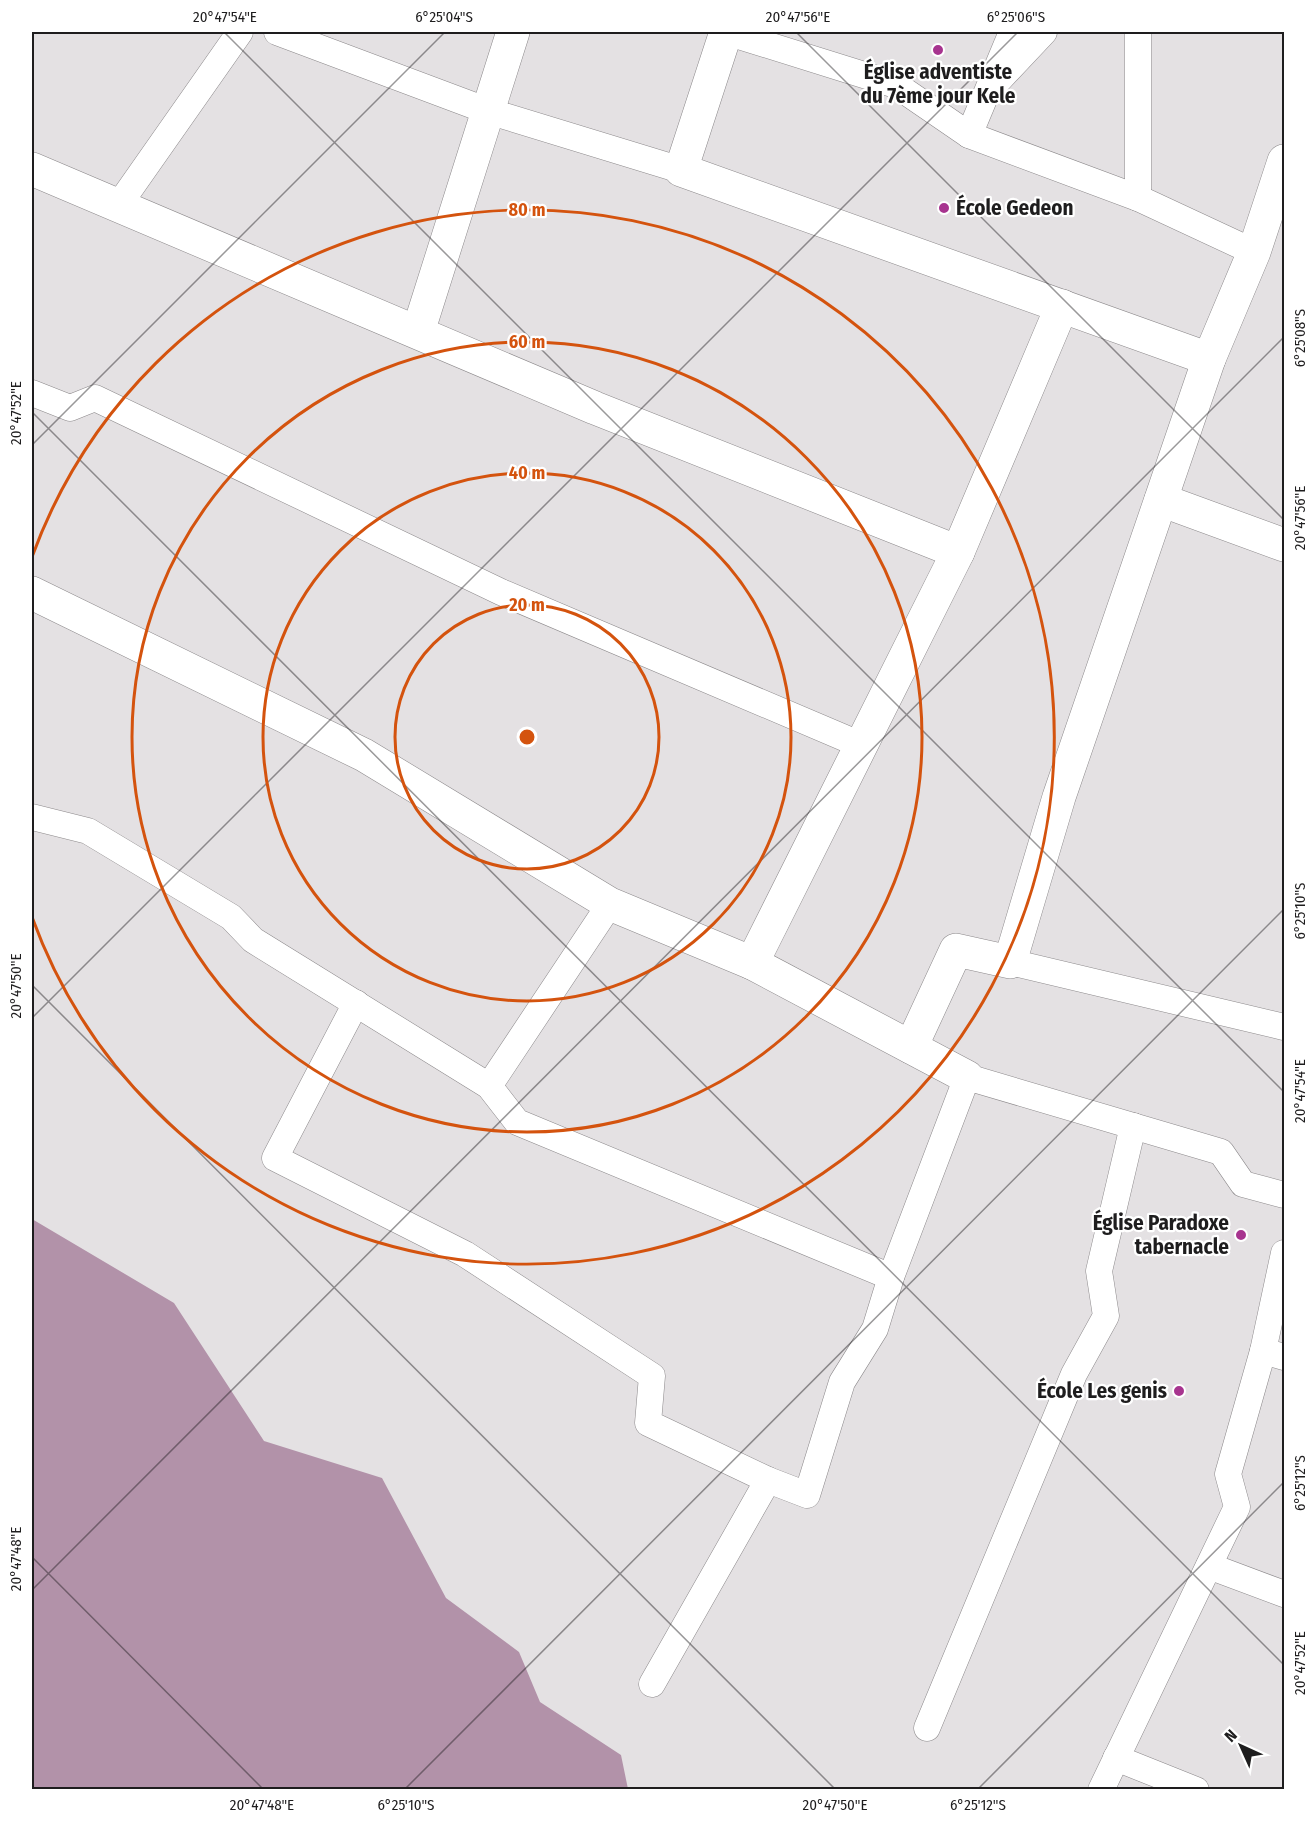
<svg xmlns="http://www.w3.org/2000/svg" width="1316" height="1821" viewBox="0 0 1316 1821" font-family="'Fira Sans Condensed',sans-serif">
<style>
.water{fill:#b292a9}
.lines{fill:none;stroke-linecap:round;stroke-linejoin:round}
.service-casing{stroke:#8c898b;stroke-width:27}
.minor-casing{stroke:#8c898b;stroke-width:34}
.service{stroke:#fff;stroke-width:26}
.minor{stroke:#fff;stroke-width:33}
.ticks{fill:none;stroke:#1e1d1e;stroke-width:1.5;stroke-opacity:0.45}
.ring{fill:none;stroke:#d4530e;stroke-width:3}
.poi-dot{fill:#a7348f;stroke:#fff;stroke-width:2}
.labels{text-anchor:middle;stroke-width:4.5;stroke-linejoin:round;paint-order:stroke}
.poi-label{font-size:21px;font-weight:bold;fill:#1e1d1e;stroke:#fff;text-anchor:end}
.centre{fill:#d4530e;stroke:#fff;stroke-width:3}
.ring-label{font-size:18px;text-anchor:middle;font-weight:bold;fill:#d4530e;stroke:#fff;stroke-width:4.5;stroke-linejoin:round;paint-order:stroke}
.neatline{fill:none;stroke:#1e1d1e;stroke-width:2}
.ticks-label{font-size:15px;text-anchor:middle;fill:#1e1d1e}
</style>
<rect width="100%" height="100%" fill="#e4e1e3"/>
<path class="water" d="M 32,1219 L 174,1303 L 264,1441 L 382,1478 L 446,1598 L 519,1652 L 540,1702 L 621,1755 L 628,1789 L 32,1789 Z"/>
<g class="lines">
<defs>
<g id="service">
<path d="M 277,32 L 488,111 L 681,170"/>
<path d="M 726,32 L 896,85 L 969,135 L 1138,198 L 1254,252"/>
<path d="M 996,83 L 1044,32"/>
<path d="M 969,135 L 1012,32"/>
<path d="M 1138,198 L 1138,32"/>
<path d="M 118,206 L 240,32"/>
<path d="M 32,393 L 70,408 L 95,398 L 501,592 L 861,745"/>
<path d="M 32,817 L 88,831 L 231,917 L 253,940 L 489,1086 L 517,1122 L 891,1277"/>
<path d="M 1010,962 L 1284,1027"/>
<path d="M 356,1003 L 275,1158 L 465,1254 L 652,1376 L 648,1423 L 768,1480"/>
<path d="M 489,1086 L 610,904"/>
<path d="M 1263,1351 L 1284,1357"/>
<path d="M 1209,1566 L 1284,1594"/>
<path d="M 652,1684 L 768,1480 L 807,1495 L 842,1382 L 875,1329 L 891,1277 L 967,1077 L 1221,1152 L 1243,1184 L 1284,1195"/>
<path d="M 927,1728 L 1074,1374 L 1106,1316 L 1099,1271 L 1133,1126"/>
<path d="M 1116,1758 L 1196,1790"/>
<path d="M 1101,1790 L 1237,1507 L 1228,1474 L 1263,1351 L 1284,1253"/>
</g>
<g id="minor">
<path d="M 726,32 L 681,170 L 1209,359"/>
<path d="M 32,169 L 595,408 L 958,552"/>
<path d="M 418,332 L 513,32"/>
<path d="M 1161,500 L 1284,545"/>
<path d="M 32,593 L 364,755 L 610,904 L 752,963 L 967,1077"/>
<path d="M 752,963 L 958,552 L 1062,306"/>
<path d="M 911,1047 L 956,950 L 1010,962 L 1059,797 L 1209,359 L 1254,252 L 1284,161"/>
</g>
</defs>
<use href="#service" class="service-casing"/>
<use href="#minor" class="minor-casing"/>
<use href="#service" class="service"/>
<use href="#minor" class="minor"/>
</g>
<path class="ticks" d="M 224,32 L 1284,1092M 796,32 L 1284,520M 32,412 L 1284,1665M 32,445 L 445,32M 32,985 L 836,1790M 32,1018 L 1018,32M 32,1557 L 264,1790M 32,1590 L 1284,337M 404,1790 L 1284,909M 977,1790 L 1284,1482"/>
<g class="ring">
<circle cx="527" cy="737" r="132"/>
<circle cx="527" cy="737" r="264"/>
<circle cx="527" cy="737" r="395"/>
<path d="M32 557A527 527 0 1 1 32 917"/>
</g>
<g class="poi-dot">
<circle cx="938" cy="50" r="6"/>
<circle cx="944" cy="208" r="6"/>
<circle cx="1241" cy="1235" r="6"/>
<circle cx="1179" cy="1391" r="6"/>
</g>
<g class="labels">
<g class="poi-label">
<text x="938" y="79" text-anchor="middle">Église adventiste<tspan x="938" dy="24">du 7ème jour Kele</tspan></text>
<text x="956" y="215" text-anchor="start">École Gedeon</text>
<text x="1229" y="1230">Église Paradoxe<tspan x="1229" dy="24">tabernacle</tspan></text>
<text x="1167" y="1398">École Les genis</text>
</g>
</g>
<circle cx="527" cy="737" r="9" class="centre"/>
<g class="ring-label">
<text x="527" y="216">80 m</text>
<text x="527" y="348">60 m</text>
<text x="527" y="479">40 m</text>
<text x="527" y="611">20 m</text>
</g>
<rect width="1316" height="1821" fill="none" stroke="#ffffff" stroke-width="66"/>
<g transform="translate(1241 1746) rotate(315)" stroke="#ffffff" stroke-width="4.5" paint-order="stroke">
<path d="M0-4.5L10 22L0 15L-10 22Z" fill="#1e1d1e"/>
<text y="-9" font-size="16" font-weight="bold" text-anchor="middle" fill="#1e1d1e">N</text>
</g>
<rect x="33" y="33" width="1250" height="1755" class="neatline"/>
<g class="ticks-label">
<text x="225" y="22">20°47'54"E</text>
<text x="444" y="22">6°25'04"S</text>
<text x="798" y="22">20°47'56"E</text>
<text x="1016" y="22">6°25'06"S</text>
<text transform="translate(1300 338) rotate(-90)" y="5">6°25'08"S</text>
<text transform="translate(16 413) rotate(-90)" y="5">20°47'52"E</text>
<text transform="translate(1300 518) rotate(-90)" y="5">20°47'56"E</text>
<text transform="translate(1300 911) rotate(-90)" y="5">6°25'10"S</text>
<text transform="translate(16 986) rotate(-90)" y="5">20°47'50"E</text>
<text transform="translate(1300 1091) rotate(-90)" y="5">20°47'54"E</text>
<text transform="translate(1300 1483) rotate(-90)" y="5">6°25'12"S</text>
<text transform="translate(16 1559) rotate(-90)" y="5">20°47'48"E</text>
<text transform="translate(1300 1663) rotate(-90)" y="5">20°47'52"E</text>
<text x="262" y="1810">20°47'48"E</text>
<text x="406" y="1810">6°25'10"S</text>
<text x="835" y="1810">20°47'50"E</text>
<text x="978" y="1810">6°25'12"S</text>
</g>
</svg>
